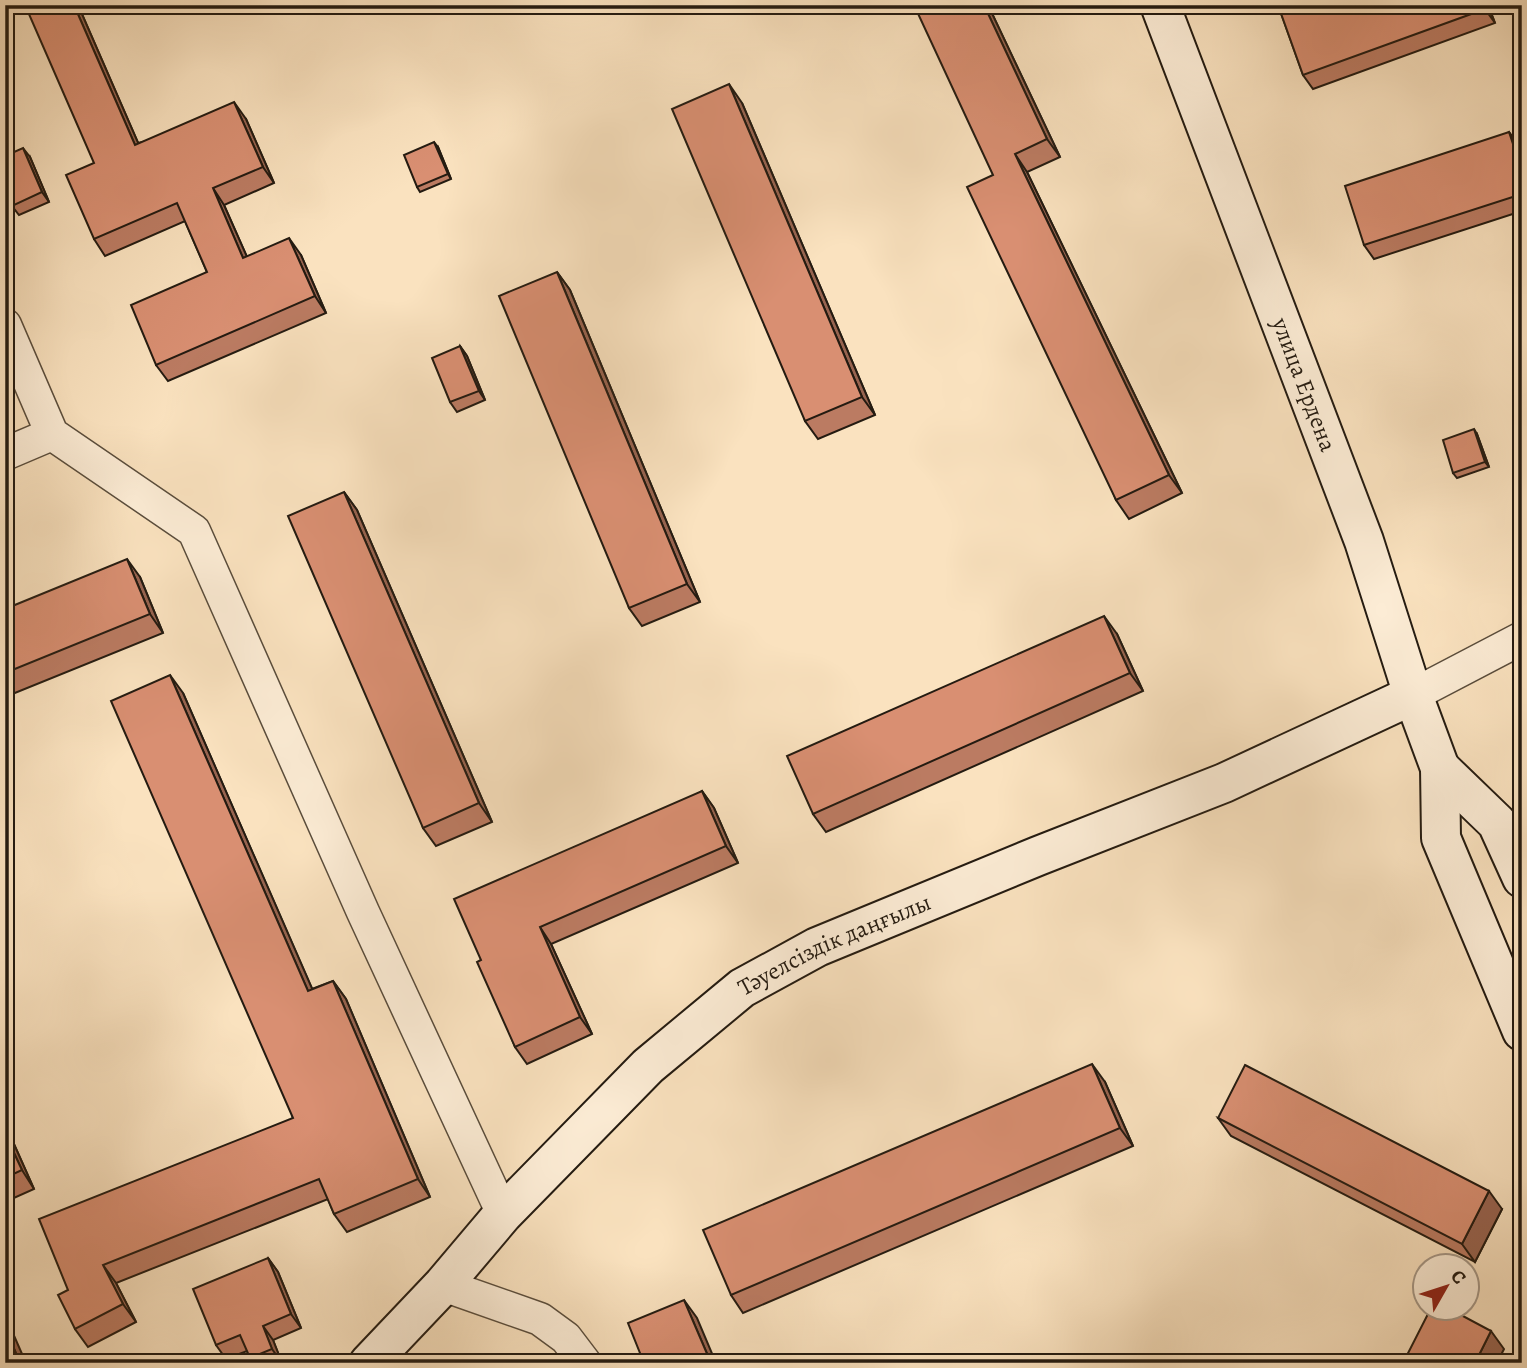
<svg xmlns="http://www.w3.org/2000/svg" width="1527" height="1368" viewBox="0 0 1527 1368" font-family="Alegreya,serif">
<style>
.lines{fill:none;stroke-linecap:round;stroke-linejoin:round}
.street-casing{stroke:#5a4d3c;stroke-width:35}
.secondary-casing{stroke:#241b11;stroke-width:42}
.street{stroke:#fcecd5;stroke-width:32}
.secondary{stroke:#fcecd5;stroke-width:38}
.wall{fill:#bb7b62;stroke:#241b11;stroke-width:2}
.shaded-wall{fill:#986450;stroke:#241b11;stroke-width:2}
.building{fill:#d98f72;stroke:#241b11;stroke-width:2}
.labels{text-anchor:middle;stroke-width:7;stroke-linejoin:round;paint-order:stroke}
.street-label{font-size:24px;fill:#241b11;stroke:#fcecd5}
</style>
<rect width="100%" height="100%" fill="#fae2bf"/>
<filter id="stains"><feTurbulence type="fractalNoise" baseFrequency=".00286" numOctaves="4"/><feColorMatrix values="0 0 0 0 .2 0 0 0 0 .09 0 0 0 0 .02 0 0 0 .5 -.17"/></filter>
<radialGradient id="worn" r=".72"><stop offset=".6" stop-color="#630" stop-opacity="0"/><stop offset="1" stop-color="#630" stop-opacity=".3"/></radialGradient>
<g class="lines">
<defs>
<g id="street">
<path d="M 5,325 L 52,434 L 194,531 L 363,912 L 503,1214"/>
<path d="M 5,454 L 52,434"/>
<path d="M 1413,695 L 1522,638"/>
<path d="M 443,1285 L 540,1319 L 566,1338 L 585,1363"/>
</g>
<g id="secondary">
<path id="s1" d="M 1160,5 L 1364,541 L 1413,695 L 1440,768 L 1441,838 L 1522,1031"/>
<path d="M 1440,768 L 1497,823 L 1522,878"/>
<path id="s2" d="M 369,1363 L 443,1285 L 503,1214 L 648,1066 L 742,988 L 817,947 L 1038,856 L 1224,783 L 1413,695"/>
</g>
</defs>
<use href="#street" class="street-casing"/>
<use href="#secondary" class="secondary-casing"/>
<use href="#street" class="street"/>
<use href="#secondary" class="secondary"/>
</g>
<g class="wall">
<path d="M 78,5 L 138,143 L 246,119 L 274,183 L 224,205 L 247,257 L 301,255 L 326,313 L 168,381 L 156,365 L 207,272 L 185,221 L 105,256 L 94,239 L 94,163 Z"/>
<path d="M 988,5 L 1060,157 L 1027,172 L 1182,493 L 1129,519 L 1116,500 L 993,175 Z"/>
<path d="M 1278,5 L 1488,5 L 1495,23 L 1313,89 L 1303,75 Z"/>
<path d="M 742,103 L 875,415 L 818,439 L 805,421 Z"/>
<path d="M 1509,132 L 1519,146 L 1522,154 L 1522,211 L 1374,259 L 1364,245 Z"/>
<path d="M 438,147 L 451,179 L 420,192 L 417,187 Z"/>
<path d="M 30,157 L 49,202 L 19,215 L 12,206 Z"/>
<path d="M 557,272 L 570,290 L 700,602 L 642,626 L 629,608 Z"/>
<path d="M 460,346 L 467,356 L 485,400 L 457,412 L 450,402 Z"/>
<path d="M 1477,434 L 1489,467 L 1457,478 L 1453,473 Z"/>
<path d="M 344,492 L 357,510 L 492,822 L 436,846 L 423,828 Z"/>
<path d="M 140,577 L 163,633 L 5,697 L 5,609 Z"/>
<path d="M 1117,634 L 1143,691 L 826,832 L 813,814 Z"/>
<path d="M 183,693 L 312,989 L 333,981 L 346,999 L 430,1197 L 347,1232 L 334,1214 L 328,1199 L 116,1283 L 136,1322 L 88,1347 L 75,1329 L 68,1290 L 293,1118 Z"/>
<path d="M 702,791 L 714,808 L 738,863 L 551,944 L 592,1034 L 527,1064 L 515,1047 L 481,960 Z"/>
<path d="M 1105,1082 L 1133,1146 L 743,1313 L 731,1295 Z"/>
<path d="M 1218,1118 L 1502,1209 L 1475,1262 L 1231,1136 Z"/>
<path d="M 5,1124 L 34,1189 L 5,1202 Z"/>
<path d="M 268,1258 L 278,1272 L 301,1328 L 273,1340 L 282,1363 L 253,1363 L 247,1351 L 226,1359 L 216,1345 Z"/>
</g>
<g class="shaded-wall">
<path d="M 74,5 L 78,5 L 146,161 L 135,145 Z"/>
<path d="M 984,5 L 988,5 L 1060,157 L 1047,139 Z"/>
<path d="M 1484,5 L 1488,5 L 1495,23 L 1485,9 Z"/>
<path d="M 729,84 L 742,103 L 875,415 L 862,397 Z"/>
<path d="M 234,102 L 246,119 L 274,183 L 263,167 Z"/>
<path d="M 1509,132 L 1519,146 L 1522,154 L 1522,171 Z"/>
<path d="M 434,142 L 438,147 L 451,179 L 448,174 Z"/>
<path d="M 23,148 L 30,157 L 49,202 L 42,192 Z"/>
<path d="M 1015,154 L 1027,172 L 1182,493 L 1169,475 Z"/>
<path d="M 213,188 L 224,205 L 255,275 L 243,258 Z"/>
<path d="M 289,238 L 301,255 L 326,313 L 315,296 Z"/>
<path d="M 557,272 L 570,290 L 700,602 L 687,584 Z"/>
<path d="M 460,346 L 467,356 L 485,400 L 479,391 Z"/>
<path d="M 1474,429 L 1477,434 L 1489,467 L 1485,462 Z"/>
<path d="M 344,492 L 357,510 L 492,822 L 479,803 Z"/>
<path d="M 127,559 L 140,577 L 163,633 L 150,614 Z"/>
<path d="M 1104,616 L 1117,634 L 1143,691 L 1130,673 Z"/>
<path d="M 170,675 L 183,693 L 321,1009 L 308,991 Z"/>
<path d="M 702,791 L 714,808 L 738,863 L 726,846 Z"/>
<path d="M 540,927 L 551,944 L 592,1034 L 580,1017 Z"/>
<path d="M 333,981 L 346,999 L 430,1197 L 418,1179 Z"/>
<path d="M 1092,1064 L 1105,1082 L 1133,1146 L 1120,1128 Z"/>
<path d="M 5,1124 L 34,1189 L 22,1170 L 5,1134 Z"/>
<path d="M 1489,1191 L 1502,1209 L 1475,1262 L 1462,1244 Z"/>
<path d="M 268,1258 L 278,1272 L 301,1328 L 291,1314 Z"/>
<path d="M 103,1265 L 116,1283 L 136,1322 L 123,1304 Z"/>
<path d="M 684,1300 L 697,1318 L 716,1363 L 711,1363 Z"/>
<path d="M 5,1321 L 12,1331 L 26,1363 L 20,1363 L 5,1327 Z"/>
<path d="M 263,1326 L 273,1340 L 282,1363 L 272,1349 Z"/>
<path d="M 1491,1331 L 1504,1349 L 1497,1363 L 1475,1363 Z"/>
</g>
<g class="building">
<path d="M 25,5 L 74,5 L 135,145 L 234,102 L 263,167 L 213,188 L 243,258 L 289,238 L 315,296 L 156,365 L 131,305 L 207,272 L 177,203 L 94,239 L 66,175 L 94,163 Z"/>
<path d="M 914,5 L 984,5 L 1047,139 L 1015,154 L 1169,475 L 1116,500 L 967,187 L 993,175 Z"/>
<path d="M 1278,5 L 1484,5 L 1485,9 L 1303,75 Z"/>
<path d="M 729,84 L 862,397 L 805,421 L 672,109 Z"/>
<path d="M 1509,132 L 1522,171 L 1522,194 L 1364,245 L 1345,186 Z"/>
<path d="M 434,142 L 448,174 L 417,187 L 404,155 Z"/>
<path d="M 23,148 L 42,192 L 12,206 L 5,190 L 5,156 Z"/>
<path d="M 557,272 L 687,584 L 629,608 L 499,296 Z"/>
<path d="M 460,346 L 479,391 L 450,402 L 432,358 Z"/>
<path d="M 1474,429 L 1485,462 L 1453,473 L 1443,440 Z"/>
<path d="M 344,492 L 479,803 L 423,828 L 288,516 Z"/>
<path d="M 127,559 L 150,614 L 5,673 L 5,609 Z"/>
<path d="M 1104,616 L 1130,673 L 813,814 L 787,756 Z"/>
<path d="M 170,675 L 308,991 L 333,981 L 418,1179 L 334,1214 L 319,1179 L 103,1265 L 123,1304 L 75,1329 L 58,1295 L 68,1290 L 39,1219 L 293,1118 L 111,701 Z"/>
<path d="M 702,791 L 726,846 L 540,927 L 580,1017 L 515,1047 L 477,962 L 481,960 L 454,899 Z"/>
<path d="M 1092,1064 L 1120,1128 L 731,1295 L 703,1230 Z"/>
<path d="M 1245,1065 L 1489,1191 L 1462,1244 L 1218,1118 Z"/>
<path d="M 5,1134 L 22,1170 L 5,1178 Z"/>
<path d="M 268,1258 L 291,1314 L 263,1326 L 272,1349 L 250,1358 L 240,1335 L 216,1345 L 193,1289 Z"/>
<path d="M 684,1300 L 711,1363 L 644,1363 L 628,1323 Z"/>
<path d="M 1431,1308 L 1448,1308 L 1491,1331 L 1475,1363 L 1403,1363 Z"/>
<path d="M 5,1327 L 20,1363 L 5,1363 Z"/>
</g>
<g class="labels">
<g class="street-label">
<text dy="8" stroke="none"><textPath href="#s1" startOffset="406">улица Ердена</textPath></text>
<text dy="8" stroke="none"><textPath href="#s2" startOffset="632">Тәуелсіздік даңғылы</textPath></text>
</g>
</g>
<rect width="1527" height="1368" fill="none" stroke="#fae2bf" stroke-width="28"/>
<rect x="7" y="7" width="1513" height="1354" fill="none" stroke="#241b11" stroke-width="3.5"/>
<rect x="14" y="14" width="1499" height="1340" fill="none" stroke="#241b11" stroke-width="2"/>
<g transform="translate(1446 1287) rotate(51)"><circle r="33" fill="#fcecd5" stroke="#a69887" stroke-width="2"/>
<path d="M0-5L12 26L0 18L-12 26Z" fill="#8f2418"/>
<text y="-10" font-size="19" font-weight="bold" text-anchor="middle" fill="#241b11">С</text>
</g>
<rect width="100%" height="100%" filter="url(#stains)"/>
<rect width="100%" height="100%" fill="url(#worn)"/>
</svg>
